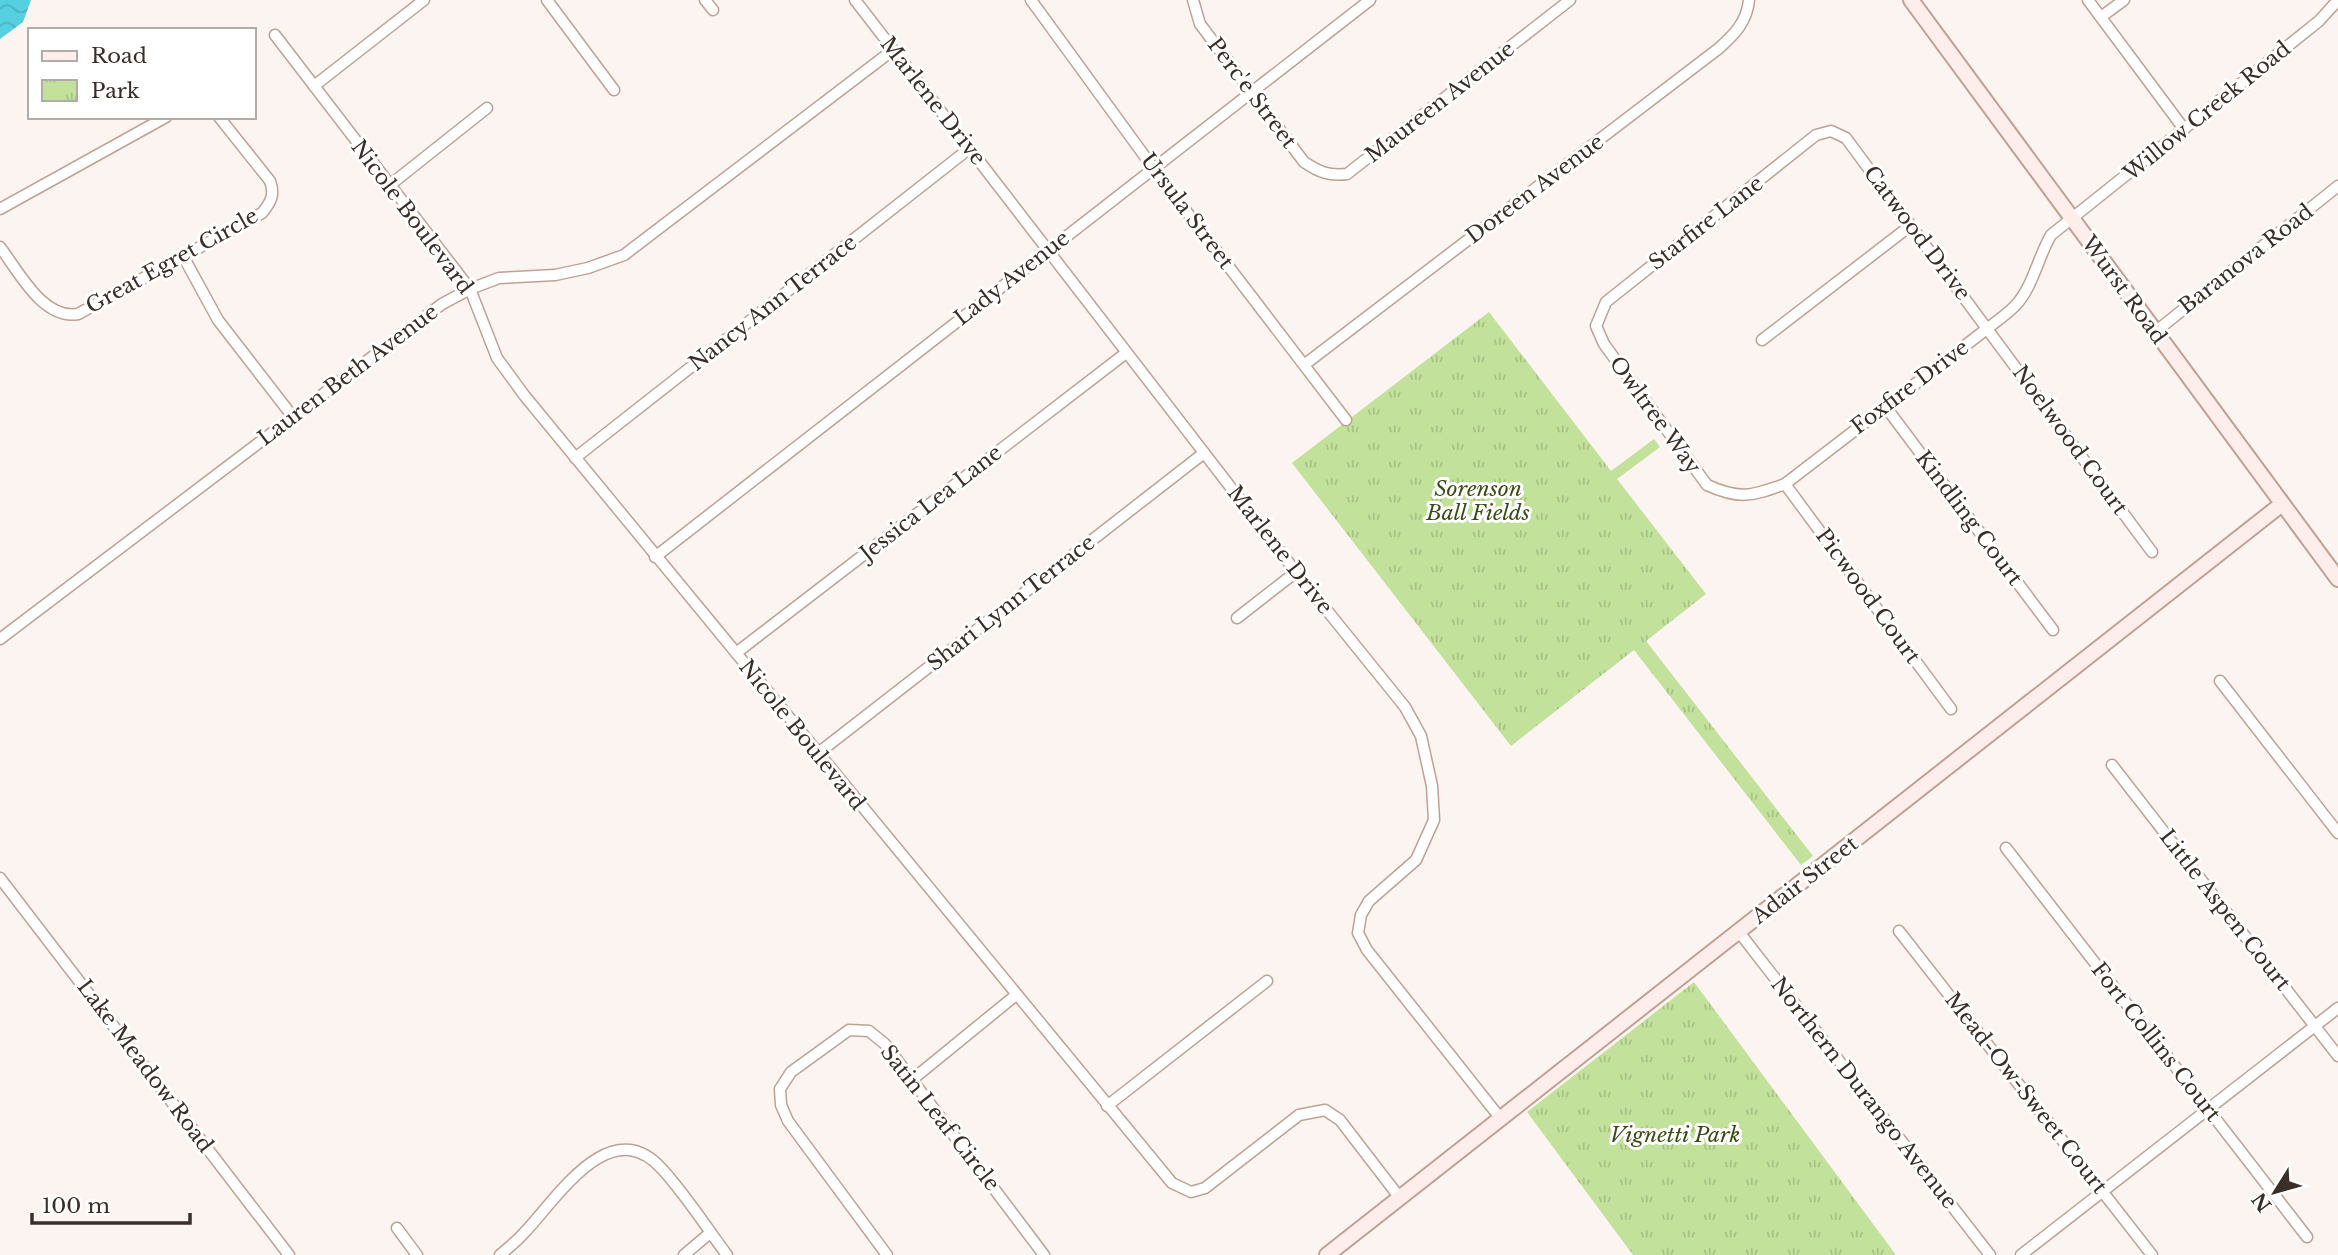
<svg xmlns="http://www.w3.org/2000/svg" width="2338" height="1255" viewBox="0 0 2338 1255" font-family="'Libre Baskerville',serif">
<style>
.park{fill:url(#park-tufts)}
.water{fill:url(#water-waves)}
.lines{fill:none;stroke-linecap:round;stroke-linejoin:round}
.street-casing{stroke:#c0a194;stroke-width:13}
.secondary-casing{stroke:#c0a194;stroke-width:18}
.street{stroke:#fff;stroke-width:10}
.secondary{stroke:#fdeeec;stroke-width:14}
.labels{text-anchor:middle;stroke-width:6;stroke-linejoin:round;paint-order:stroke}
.street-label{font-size:21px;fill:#3b2e29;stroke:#fff}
.park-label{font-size:21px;font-style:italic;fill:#394e17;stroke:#fff}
</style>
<defs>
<pattern id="park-tufts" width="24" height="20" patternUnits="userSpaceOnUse" patternTransform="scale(1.75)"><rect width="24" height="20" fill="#c2e19a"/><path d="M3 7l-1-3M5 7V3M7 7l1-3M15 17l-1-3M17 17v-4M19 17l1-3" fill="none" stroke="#a8c185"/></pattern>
<pattern id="water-waves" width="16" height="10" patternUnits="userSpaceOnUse" patternTransform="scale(1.75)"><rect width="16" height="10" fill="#56cfe0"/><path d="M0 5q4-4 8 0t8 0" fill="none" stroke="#4cb2c0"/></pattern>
</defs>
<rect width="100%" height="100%" fill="#fbf4f1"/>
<g class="park">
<path d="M 1489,312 L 1611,471 L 1654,439 L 1660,447 L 1617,479 L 1706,594 L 1646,641 L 1813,856 L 1801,865 L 1634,650 L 1511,746 L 1292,463 Z"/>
<path d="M 1694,982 L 1896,1255 L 1633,1255 L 1527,1112 Z"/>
</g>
<path class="water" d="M 0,0 L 31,0 L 23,22 L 0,39 Z"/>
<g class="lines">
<defs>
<g id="street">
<path d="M 547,0 L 614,90"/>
<path d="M 705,0 L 713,10"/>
<path d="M 855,0 L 1296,572 L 1405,707 L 1421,736 L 1432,786 L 1434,820 L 1416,860 L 1369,901 L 1361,915 L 1358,933 L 1367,950 L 1501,1119"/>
<path d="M 1031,0 L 1154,169 L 1346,420"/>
<path d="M 1193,0 L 1200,24 L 1304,162 C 1319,172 1328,176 1347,174 L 1570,0"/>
<path d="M 2088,0 L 2184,129"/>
<path d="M 2101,17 L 2124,0"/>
<path d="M 275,35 L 470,289 L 497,358 L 524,395 L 1172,1183 L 1191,1192 L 1205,1188 L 1299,1115 L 1325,1110 L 1340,1120 L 1400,1198"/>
<path d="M 314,86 L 424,0"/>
<path d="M 390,185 L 487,108"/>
<path d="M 0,209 L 166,117"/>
<path d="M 0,247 C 19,272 43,320 78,314 L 262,213 C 271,202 275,195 270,181 L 219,117"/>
<path d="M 183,256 L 218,320 L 293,417"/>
<path d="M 2155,332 L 2338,186"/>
<path d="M 1762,340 L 1910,226"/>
<path d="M 1304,365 L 1718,49 C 1734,35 1747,22 1749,0"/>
<path d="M 1885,406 L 2053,630"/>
<path d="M 575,458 L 970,148"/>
<path d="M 1785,484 L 1951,709"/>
<path d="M 2152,552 L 1846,138 L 1831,131 L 1816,135 L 1606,302 L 1596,326 L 1604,344 L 1707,485 C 1740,500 1752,496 1785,484 L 1988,328 C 1997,321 2007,314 2015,306 C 2033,287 2038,257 2051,235 L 2319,21 L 2338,0"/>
<path d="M 655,557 L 1370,0"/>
<path d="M 1237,618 L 1296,572"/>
<path d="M 0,639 L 442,304 L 470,289 L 499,278 L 555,275 L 588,268 L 624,255 L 893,50"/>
<path d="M 736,653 L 1126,353"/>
<path d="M 2220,681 L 2338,833"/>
<path d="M 817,754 L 1204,453"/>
<path d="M 2112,765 L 2338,1056"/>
<path d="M 2006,848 L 2307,1237"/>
<path d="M 0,878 L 289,1255"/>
<path d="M 1899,931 L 2152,1255"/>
<path d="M 1739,932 L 1990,1255"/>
<path d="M 913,1079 L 1016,995"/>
<path d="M 1107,1106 L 1267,981"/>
<path d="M 397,1228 L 417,1255"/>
<path d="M 500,1255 C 508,1248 517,1241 524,1233 C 556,1200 610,1111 662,1169 C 686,1195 706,1227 727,1255"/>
<path d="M 684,1255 L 710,1233"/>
<path d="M 887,1255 L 788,1121 L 781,1105 L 780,1089 L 791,1072 L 849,1030 L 869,1031 L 885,1044 L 1044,1255"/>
<path d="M 2021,1255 L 2338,1008"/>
</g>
<g id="secondary">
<path d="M 1911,0 L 2338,579"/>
<path d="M 1327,1255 L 2282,504"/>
</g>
</defs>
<use href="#street" class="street-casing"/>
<use href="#secondary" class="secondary-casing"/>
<use href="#street" class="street"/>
<use href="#secondary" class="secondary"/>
</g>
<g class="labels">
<g class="street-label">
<text transform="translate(1252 93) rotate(53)" y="7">Perc'e Street</text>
<text transform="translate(933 101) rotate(52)" y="7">Marlene Drive</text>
<text transform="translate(1440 102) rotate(-38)" y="7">Maureen Avenue</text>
<text transform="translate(2207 111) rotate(-39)" y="7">Willow Creek Road</text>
<text transform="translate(1535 189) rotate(-37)" y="7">Doreen Avenue</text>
<text transform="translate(1187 211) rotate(53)" y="7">Ursula Street</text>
<text transform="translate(412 217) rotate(53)" y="7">Nicole Boulevard</text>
<text transform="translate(1706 223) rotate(-38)" y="7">Starfire Lane</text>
<text transform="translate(1917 233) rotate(53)" y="7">Catwood Drive</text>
<text transform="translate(2246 259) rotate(-38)" y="7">Baranova Road</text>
<text transform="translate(172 261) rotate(-29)" y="7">Great Egret Circle</text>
<text transform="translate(1012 278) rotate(-38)" y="7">Lady Avenue</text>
<text transform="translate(2124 290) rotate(54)" y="7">Wurst Road</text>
<text transform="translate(773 303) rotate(-38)" y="7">Nancy Ann Terrace</text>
<text transform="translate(348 375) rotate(-37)" y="7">Lauren Beth Avenue</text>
<text transform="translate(1910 387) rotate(-37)" y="7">Foxfire Drive</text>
<text transform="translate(1655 415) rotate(54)" y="7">Owltree Way</text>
<text transform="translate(2070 440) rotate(54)" y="7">Noelwood Court</text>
<text transform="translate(931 503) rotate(-38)" y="7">Jessica Lea Lane</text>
<text transform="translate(1969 518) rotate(53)" y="7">Kindling Court</text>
<text transform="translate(1280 550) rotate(52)" y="7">Marlene Drive</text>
<text transform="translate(1868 596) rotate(54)" y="7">Picwood Court</text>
<text transform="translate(1011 603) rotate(-38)" y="7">Shari Lynn Terrace</text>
<text transform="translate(802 735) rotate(51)" y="7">Nicole Boulevard</text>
<text transform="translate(1805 880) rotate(-38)" y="7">Adair Street</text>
<text transform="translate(2225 910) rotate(52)" y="7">Little Aspen Court</text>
<text transform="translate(2156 1042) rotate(52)" y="7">Fort Collins Court</text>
<text transform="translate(145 1066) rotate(53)" y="7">Lake Meadow Road</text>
<text transform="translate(1864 1093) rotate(52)" y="7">Northern Durango Avenue</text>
<text transform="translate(2026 1093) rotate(52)" y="7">Mead-Ow-Sweet Court</text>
<text transform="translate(940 1118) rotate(52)" y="7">Satin Leaf Circle</text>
</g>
<g class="park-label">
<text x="1478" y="496">Sorenson<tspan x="1478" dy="24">Ball Fields</tspan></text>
<text x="1675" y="1142">Vignetti Park</text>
</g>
</g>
<rect x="28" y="28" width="228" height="91" fill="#ffffff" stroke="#b1aba9" stroke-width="2"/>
<rect x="42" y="51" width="35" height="10" fill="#fdeeec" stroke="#b1aba9" stroke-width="2"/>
<text x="91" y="63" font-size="21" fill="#3b2e29">Road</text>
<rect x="42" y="80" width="35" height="21" fill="url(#park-tufts)" stroke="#b1aba9" stroke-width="2"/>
<text x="91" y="98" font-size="21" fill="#3b2e29">Park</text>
<g transform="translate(2275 1192) rotate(233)" stroke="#ffffff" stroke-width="5" paint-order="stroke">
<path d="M0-5L12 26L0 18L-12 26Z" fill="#3b2e29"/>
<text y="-10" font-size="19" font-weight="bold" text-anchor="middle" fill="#3b2e29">N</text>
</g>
<path d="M32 1213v10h158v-10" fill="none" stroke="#3b2e29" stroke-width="3.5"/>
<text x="42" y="1213" font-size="21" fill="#3b2e29" stroke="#ffffff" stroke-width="5" paint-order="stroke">100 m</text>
</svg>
